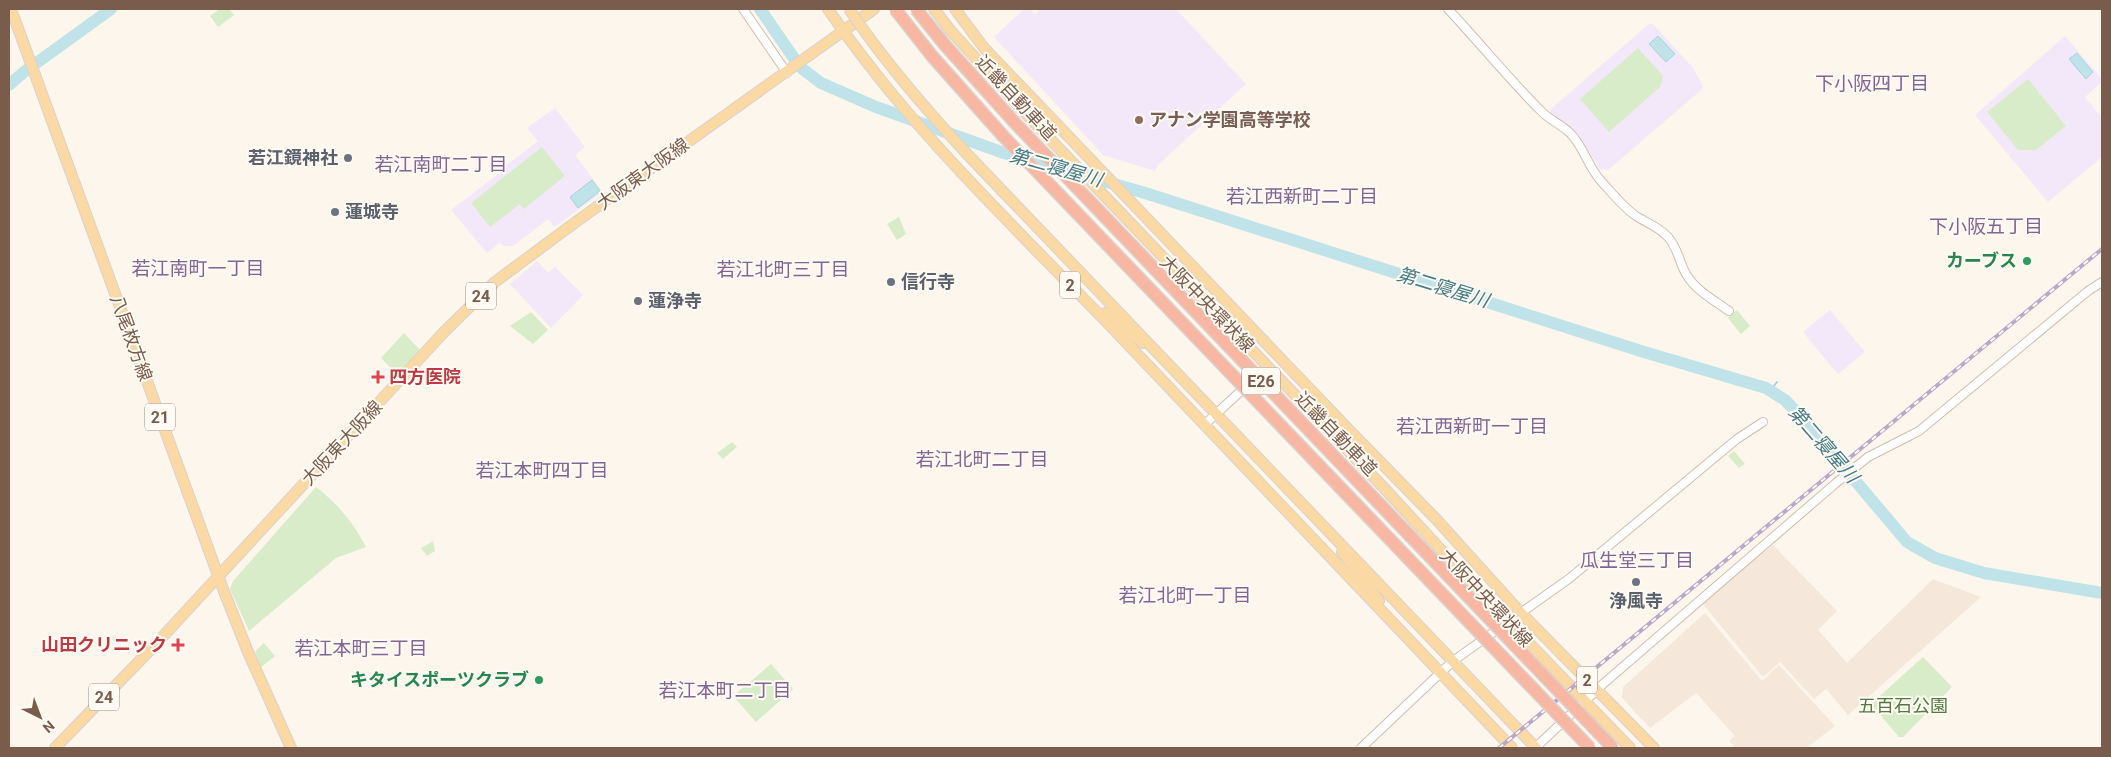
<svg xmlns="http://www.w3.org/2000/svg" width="2111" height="757" viewBox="0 0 2111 757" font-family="Roboto,'Noto Sans JP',sans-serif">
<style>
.residential{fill:#f5e8da}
.education{fill:#f3e8fa}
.green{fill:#d8ecc9}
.water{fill:#bfe3e8;stroke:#a5d3da}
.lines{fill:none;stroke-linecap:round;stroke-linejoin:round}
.stream{stroke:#a5d3da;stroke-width:2}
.river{stroke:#bfe3e8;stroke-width:12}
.tertiary-casing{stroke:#d1beb0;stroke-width:10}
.primary-casing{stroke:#dad1cd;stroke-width:12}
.tertiary{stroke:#fff;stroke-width:8}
.primary{stroke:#fbd9a5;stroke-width:10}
.rail-casing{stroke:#b9a8c9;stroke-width:4}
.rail{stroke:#fffaf3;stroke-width:2;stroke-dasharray:5.5;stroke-linecap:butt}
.primary-bridge-casing{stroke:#dad1cd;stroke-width:12;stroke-linecap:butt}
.motorway-bridge-casing{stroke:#dad1cd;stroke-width:14;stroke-linecap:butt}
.primary-bridge{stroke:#fbd9a5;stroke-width:10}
.motorway-bridge{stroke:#f7b7a3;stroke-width:11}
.education-dot{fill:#8d6e63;stroke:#fffaf3;stroke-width:2}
.worship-dot{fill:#6b7280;stroke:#fffaf3;stroke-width:2}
.leisure-dot{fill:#2e9e5b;stroke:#fffaf3;stroke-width:2}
.health-dot{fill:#e0444e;stroke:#fffaf3;stroke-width:2}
.labels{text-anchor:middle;stroke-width:4;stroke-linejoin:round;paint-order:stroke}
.shield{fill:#fffaf3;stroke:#a28b7f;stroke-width:1}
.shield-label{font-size:16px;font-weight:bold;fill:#7a5c4d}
.street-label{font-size:18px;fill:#7a5c4d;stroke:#fffaf3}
.education-label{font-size:18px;font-weight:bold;fill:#785e54;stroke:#fffaf3;text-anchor:start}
.worship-label{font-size:18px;font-weight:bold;fill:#5b616d;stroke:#fffaf3;text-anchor:start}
.leisure-label{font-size:18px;font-weight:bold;fill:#27864d;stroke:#fffaf3;text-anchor:end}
.health-label{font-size:18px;font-weight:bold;fill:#be3a42;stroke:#fffaf3;text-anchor:start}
.park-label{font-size:18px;fill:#537a41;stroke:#fffaf3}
.neighbourhood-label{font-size:19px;fill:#846695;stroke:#fffaf3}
.water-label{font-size:19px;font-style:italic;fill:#437c86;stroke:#fffaf3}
</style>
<rect width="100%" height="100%" fill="#fdf6ec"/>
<g class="residential">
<path d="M 1773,545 L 1837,611 L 1818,630 L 1847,663 L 1933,579 L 1981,597 L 1848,715 L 1826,689 L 1814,699 L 1780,662 L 1763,677 L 1702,603 Z"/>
<path d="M 1705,613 L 1762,681 L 1779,665 L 1835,726 L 1807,748 L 1736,748 L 1729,741 L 1735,736 L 1696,693 L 1650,728 L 1622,698 L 1623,687 Z"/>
</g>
<g class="education">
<path d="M 1024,9 L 1030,9 L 1035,14 L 1040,9 L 1176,9 L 1246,84 L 1158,165 L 1155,171 L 1103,155 L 994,37 Z"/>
<path d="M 1649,24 L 1653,24 L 1693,68 L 1703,86 L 1701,90 L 1608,170 L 1600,169 L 1578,134 L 1550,112 L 1551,109 Z"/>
<path d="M 2065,36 L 2102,79 L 2102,82 L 2085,97 L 2102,118 L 2102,157 L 2048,202 L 1975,115 Z"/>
<path d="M 555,108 L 585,147 L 575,155 L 603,192 L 554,227 L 548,219 L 513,246 L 504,246 L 499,243 L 487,253 L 451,210 L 505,169 L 504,167 L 538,141 L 527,128 Z"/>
<path d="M 537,261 L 548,273 L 555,267 L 583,295 L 551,328 L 510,284 Z"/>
<path d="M 1830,310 L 1865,352 L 1838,374 L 1803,332 Z"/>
</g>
<g class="green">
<path d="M 220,9 L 229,9 L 234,15 L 218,27 L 210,16 Z"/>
<path d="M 1638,48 L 1663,76 L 1660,87 L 1609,132 L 1580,99 Z"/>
<path d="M 2028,79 L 2066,126 L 2036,150 L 2018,150 L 1987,112 Z"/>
<path d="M 542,147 L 565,176 L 524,209 L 520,204 L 490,227 L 471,203 Z"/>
<path d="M 899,217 L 906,234 L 897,240 L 887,224 Z"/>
<path d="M 1737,310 L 1750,326 L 1741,334 L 1728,318 Z"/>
<path d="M 531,312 L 548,330 L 533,344 L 510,326 Z"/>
<path d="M 404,333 L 420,350 L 397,374 L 381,358 Z"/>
<path d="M 732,442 L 737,447 L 723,459 L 717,453 Z"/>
<path d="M 1734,451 L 1745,464 L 1739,468 L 1728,456 Z"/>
<path d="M 316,487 C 337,503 354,523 366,547 L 336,558 L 249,631 L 230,589 L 233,581 Z"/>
<path d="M 433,541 L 435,551 L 427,556 L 421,548 Z"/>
<path d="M 264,643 L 275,656 L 260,668 L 255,651 Z"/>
<path d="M 1923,657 L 1952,687 L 1903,737 L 1899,737 L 1871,704 Z"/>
<path d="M 771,664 L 793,689 L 756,722 L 733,696 Z"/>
</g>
<g class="water">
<path d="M 1658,36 L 1675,54 L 1666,62 L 1649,44 Z"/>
<path d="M 2077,53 L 2093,72 L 2086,79 L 2069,59 Z"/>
<path d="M 592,180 L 600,191 L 578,208 L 570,197 Z"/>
</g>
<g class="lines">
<path class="stream" d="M 1770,391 L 1777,382"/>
<g class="river">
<path d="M 760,9 L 800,67 L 821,83 L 876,107 L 1004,153 L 1142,192 L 1644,352 L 1766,388 L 1785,400 L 1804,420 L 1907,542 L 1935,558 L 1984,573 L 2102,593"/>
<path d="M 9,85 L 24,72 L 111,9"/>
</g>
<defs>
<g id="tertiary">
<path d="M 743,9 L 787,73"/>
<path d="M 1448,9 C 1479,42 1508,78 1540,110 C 1549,120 1561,124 1570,133 C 1584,147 1588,167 1601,181 C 1612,193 1623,207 1636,216 C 1647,223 1659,227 1668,237 C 1678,248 1679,262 1686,274 C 1696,291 1714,300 1729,311"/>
<path d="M 1204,425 L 1267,367"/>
<path d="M 1361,748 L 1453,661 L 1570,578 L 1737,439 L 1763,422"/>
<path d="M 1535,748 L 1603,684 L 1836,483 L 1868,457 L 1919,431 L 2088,291 L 2102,282"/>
</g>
<g id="primary">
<path d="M 11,9 L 223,589 L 248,652 L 291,748"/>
<path d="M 828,9 C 911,131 1019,231 1121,337 C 1252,473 1381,612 1512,748"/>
<path d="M 934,9 L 950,30 L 1028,116 L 1383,487 L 1479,591 L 1630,748"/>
<path d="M 955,9 L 984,48 L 1348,429 L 1437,520 L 1520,612 L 1654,748"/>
<path d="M 967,154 L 1536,748"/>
<path d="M 1105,313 L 1143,343"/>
<path d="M 1342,552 L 1379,601"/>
<path d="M 55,748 L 154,646 L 444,332 L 495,282 L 573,224 L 874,9"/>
</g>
</defs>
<use href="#tertiary" class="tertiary-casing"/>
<use href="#primary" class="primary-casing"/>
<use href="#tertiary" class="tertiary"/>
<use href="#primary" class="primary"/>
<defs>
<path id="rail" d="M 1499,748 L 2102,249"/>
</defs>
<use href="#rail" class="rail-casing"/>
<use href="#rail" class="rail"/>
<defs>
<path id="primary-bridge" d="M 849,9 C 884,61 925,108 967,154"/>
<g id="motorway-bridge">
<path d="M 895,9 L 932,56 L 1004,137 L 1590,748"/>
<path d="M 916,9 L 945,45 L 1017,125 L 1613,748"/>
</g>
</defs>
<use href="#primary-bridge" class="primary-bridge-casing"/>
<use href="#motorway-bridge" class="motorway-bridge-casing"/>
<use href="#primary-bridge" class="primary-bridge"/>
<use href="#motorway-bridge" class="motorway-bridge"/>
</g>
<circle class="education-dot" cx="1139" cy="120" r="5"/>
<g class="worship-dot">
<circle cx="348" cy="158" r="5"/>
<circle cx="335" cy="212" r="5"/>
<circle cx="891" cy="282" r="5"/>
<circle cx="638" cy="301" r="5"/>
<circle cx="1636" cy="582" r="5"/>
</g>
<g class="leisure-dot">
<circle cx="2027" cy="261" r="5"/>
<circle cx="539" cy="680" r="5"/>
</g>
<g class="health-dot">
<path d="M375.5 369.5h5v5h5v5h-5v5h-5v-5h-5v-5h5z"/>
<path d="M175.5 637.5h5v5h5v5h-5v5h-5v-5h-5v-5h5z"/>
</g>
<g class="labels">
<g class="shield">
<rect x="1060" y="271.5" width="20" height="27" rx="4"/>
<rect x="466" y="282.5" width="30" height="27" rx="4"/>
<rect x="1242" y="367.5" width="38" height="27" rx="4"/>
<rect x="145" y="403.5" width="30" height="27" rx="4"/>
<rect x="1577" y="666.5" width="20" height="27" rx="4"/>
<rect x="89" y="683.5" width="30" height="27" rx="4"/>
</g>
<g class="shield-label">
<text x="1070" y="291">2</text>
<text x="481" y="302">24</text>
<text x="1261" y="387">E26</text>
<text x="160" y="423">21</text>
<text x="1587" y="686">2</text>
<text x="104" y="703">24</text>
</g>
<g class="street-label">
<text transform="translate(1016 98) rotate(47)" y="6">近畿自動車道</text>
<text transform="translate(643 174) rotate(-36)" y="6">大阪東大阪線</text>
<text transform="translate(1207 304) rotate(46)" y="6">大阪中央環状線</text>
<text transform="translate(131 338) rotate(70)" y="6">八尾枚方線</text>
<text transform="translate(1336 434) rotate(46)" y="6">近畿自動車道</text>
<text transform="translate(342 443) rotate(-47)" y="6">大阪東大阪線</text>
<text transform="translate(1486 598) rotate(47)" y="6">大阪中央環状線</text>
</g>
<g class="education-label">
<text x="1149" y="126">アナン学園高等学校</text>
</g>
<g class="worship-label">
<text x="338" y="164" text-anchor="end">若江鏡神社</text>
<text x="345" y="218">蓮城寺</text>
<text x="901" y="288">信行寺</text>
<text x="648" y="307">蓮浄寺</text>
<text x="1636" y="607" text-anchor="middle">浄風寺</text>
</g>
<g class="leisure-label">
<text x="2017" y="267">カーブス</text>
<text x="529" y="686">キタイスポーツクラブ</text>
</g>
<g class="health-label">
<text x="389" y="383">四方医院</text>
<text x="167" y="651" text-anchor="end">山田クリニック</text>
</g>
<g class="park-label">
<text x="1903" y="712">五百石公園</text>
</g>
<g class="neighbourhood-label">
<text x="1872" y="90">下小阪四丁目</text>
<text x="441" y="171">若江南町二丁目</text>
<text x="1302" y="203">若江西新町二丁目</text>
<text x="1986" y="233">下小阪五丁目</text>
<text x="198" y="275">若江南町一丁目</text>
<text x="783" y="276">若江北町三丁目</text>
<text x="1472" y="433">若江西新町一丁目</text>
<text x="982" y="466">若江北町二丁目</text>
<text x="542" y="477">若江本町四丁目</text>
<text x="1637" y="567">瓜生堂三丁目</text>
<text x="1185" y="602">若江北町一丁目</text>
<text x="361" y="655">若江本町三丁目</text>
<text x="725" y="697">若江本町二丁目</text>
</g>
<g class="water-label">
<text transform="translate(1056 167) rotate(16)" y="7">第二寝屋川</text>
<text transform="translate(1443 287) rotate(17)" y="7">第二寝屋川</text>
<text transform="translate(1824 444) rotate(49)" y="7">第二寝屋川</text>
</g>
</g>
<rect width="2111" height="757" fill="none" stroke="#7a5c4d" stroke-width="20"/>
<g transform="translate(40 717) rotate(138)" stroke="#fffaf3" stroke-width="4" paint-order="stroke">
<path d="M0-4L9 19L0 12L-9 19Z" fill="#7a5c4d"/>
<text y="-8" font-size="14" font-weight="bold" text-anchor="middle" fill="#7a5c4d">N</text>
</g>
</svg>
